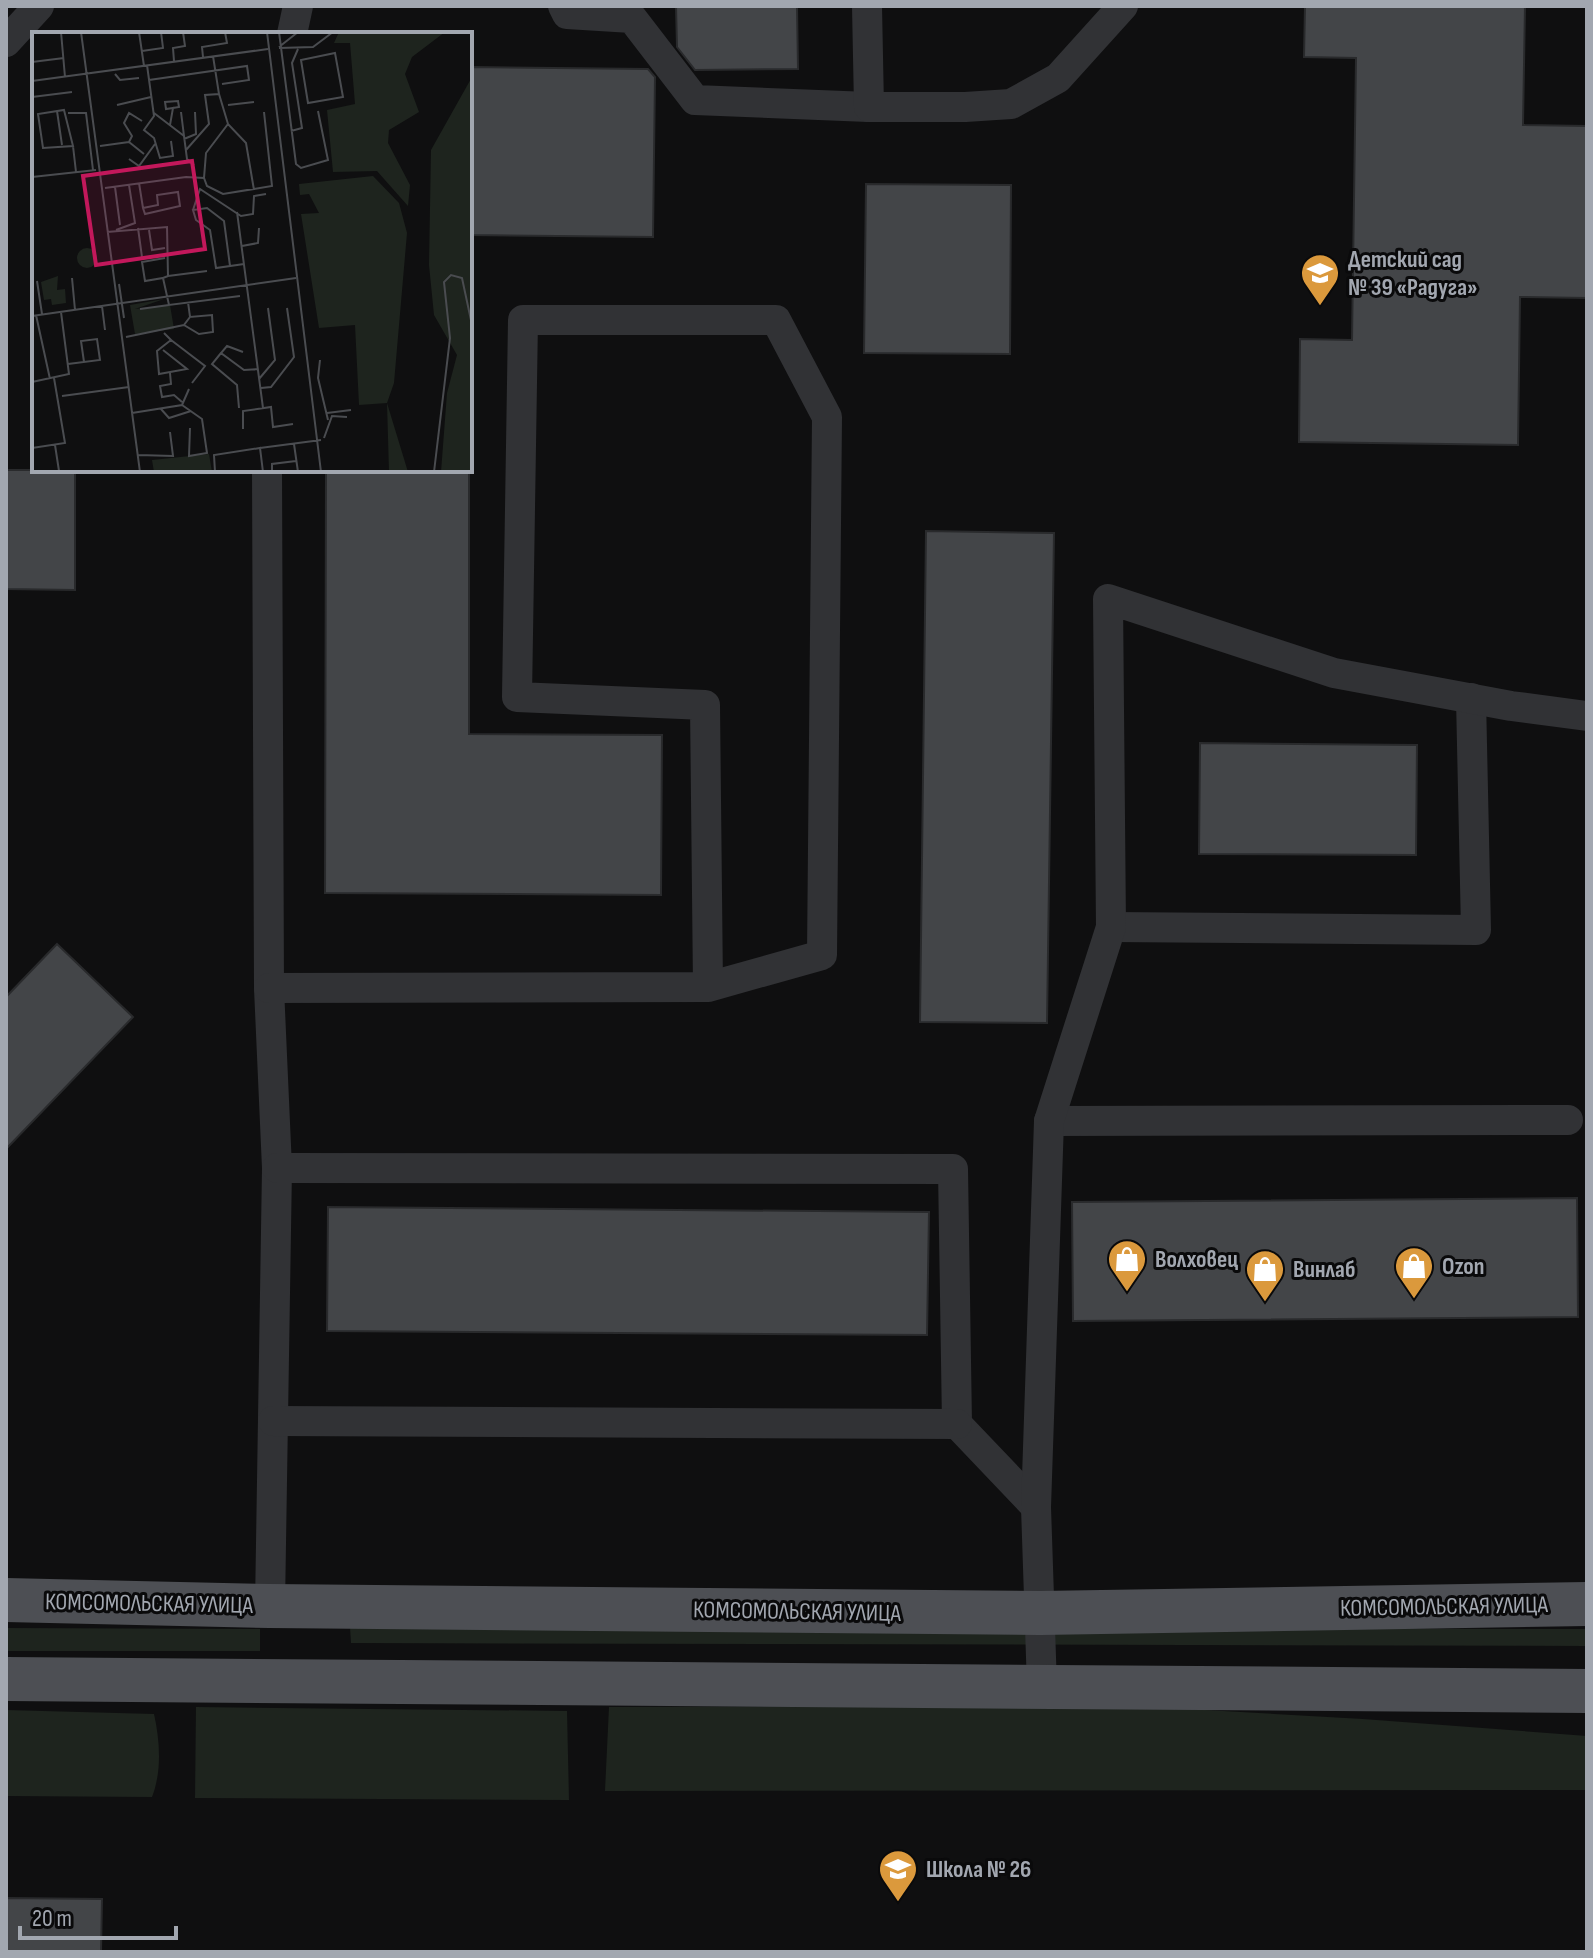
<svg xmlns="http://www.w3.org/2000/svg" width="1593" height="1958" viewBox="0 0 1593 1958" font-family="'Sofia Sans Condensed',sans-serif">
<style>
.green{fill:#1e241e}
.building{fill:#434548;stroke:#292a2c;stroke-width:2}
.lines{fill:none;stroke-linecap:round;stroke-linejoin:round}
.lane{stroke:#313235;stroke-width:30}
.primary{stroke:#4d4f54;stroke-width:44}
.labels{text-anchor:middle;stroke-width:6;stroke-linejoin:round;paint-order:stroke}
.poi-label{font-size:24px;font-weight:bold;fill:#a2a7b0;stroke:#0a0a0b;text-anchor:start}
.street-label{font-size:24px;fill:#a2a7b0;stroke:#0a0a0b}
.inset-road{fill:none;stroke:#4a4c50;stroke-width:2}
.view{fill:#c2185b;fill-opacity:0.15;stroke:#c2185b;stroke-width:4}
.inset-edge{fill:none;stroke:#a2a7b0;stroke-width:4}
</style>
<rect width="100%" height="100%" fill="#0f0f10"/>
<g class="green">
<path d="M 350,1627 L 1587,1629 L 1587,1646 L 351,1643 Z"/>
<path d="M 6,1628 L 260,1629 L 260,1651 L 6,1651 Z"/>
<path d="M 1117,1705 L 1363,1719 L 1587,1736 L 1587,1790 L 605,1791 L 609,1707 Z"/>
<path d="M 196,1707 L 567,1711 L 569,1800 L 195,1798 Z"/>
<path d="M 6,1710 L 154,1714 C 160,1741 162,1771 152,1797 L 6,1796 Z"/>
</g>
<g class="building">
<path d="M 676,6 L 797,6 L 798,69 L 695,70 L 677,47 Z"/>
<path d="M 1305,6 L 1525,6 L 1523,125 L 1587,126 L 1587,298 L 1520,297 L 1518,445 L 1299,442 L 1300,339 L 1352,340 L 1356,58 L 1304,57 Z"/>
<path d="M 470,67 L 648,69 L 655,77 L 653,237 L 470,235 Z"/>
<path d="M 866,184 L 1011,185 L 1010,354 L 864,353 Z"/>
<path d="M 6,470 L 75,470 L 75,590 L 6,589 Z"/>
<path d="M 326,470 L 469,470 L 469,734 L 662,735 L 661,895 L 325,893 Z"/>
<path d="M 926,531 L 1054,533 L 1047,1023 L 920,1022 Z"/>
<path d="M 1200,743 L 1417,745 L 1416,855 L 1199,854 Z"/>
<path d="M 57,944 L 133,1017 L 6,1149 L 6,997 Z"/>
<path d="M 1577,1198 L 1578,1317 L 1073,1321 L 1072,1202 Z"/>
<path d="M 328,1207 L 929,1212 L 927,1335 L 327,1331 Z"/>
<path d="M 6,1898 L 102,1899 L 101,1952 L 6,1952 Z"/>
</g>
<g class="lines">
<g class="lane">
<path d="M 563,6 L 567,14 L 632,18 L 695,100 L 869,107"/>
<path d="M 867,6 L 869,107 L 965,107 L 1011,104 L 1058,78 L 1123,6"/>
<path d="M 292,34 L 298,6"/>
<path d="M 6,42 L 39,6"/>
<path d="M 267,470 L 269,988 L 277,1168 L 270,1606"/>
<path d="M 1111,927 L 1476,930 L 1471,698"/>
<path d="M 269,988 L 708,987 L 822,955 L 827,417 L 776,320 L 523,320 L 517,697 L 705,705 L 708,987"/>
<path d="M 1049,1121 L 1568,1120"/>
<path d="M 277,1168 L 953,1169 L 957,1424 L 1036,1507"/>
<path d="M 273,1421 L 957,1424"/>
<path d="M 1042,1687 L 1036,1507 L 1049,1121 L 1111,927 L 1108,599 L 1334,673 L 1511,706 L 1587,716"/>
</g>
<g class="primary">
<path d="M 6,1600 L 270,1606 L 1040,1613 L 1587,1604"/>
<path d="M 6,1679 L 1587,1691"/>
</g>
</g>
<defs>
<symbol id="school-pin" viewBox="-11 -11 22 30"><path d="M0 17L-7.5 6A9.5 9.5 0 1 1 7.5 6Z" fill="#db993c" stroke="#0a0a0b"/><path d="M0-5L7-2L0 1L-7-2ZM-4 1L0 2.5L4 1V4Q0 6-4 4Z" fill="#fff"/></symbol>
<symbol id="shop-pin" viewBox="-11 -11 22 30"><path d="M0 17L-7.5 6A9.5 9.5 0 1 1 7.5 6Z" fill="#db993c" stroke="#0a0a0b"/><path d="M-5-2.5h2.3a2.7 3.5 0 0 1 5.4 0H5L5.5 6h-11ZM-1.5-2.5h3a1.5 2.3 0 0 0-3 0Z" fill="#fff"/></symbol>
</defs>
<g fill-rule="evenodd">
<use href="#school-pin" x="1298" y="251" width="44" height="60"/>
<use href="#shop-pin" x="1105" y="1237" width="44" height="60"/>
<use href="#shop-pin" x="1392" y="1244" width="44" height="60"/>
<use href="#shop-pin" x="1243" y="1247" width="44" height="60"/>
<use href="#school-pin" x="876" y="1847" width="44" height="60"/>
</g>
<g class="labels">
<g class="poi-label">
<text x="1348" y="267">Детский сад<tspan x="1348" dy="28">№ 39 «Радуга»</tspan></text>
<text x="1155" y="1267">Волховец</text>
<text x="1442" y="1274">Ozon</text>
<text x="1293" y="1277">Винлаб</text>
<text x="926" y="1877">Школа № 26</text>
</g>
<g class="street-label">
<text transform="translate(149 1603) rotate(1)" y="8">КОМСОМОЛЬСКАЯ УЛИЦА</text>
<text transform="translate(1444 1606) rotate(-1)" y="8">КОМСОМОЛЬСКАЯ УЛИЦА</text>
<text transform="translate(797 1611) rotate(1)" y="8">КОМСОМОЛЬСКАЯ УЛИЦА</text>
</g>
</g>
<g transform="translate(32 32)">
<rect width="440" height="440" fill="#0f0f10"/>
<path d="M 307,0 L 413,0 L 380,25 L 373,42 L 387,80 L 357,98 L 356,111 L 378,153 L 376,174 L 345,139 L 301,140 L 295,78 L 323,72 L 318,11 L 302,11 ZM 440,45 L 440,440 L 409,440 L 415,361 L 425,323 L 402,283 L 397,233 L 399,118 ZM 341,144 L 367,171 L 375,201 L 362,351 L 355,371 L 376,440 L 357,440 L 355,371 L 327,373 L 323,293 L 287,296 L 269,182 L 287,181 L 277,162 L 268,163 L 267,152 ZM45 226a10 10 0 1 1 20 0a10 10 0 1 1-20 0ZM 26,244 L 25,258 L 33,257 L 34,271 L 20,273 L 19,267 L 12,268 L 9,250 ZM 132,267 L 103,277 L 138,273 L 142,297 L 103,302 L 98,273 ZM 177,422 L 180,440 L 122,440 L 120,428 Z" fill="#1e241e"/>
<path class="inset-road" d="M 29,0 L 33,45M 49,0 L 108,440M 107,0 L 112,34M 235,0 L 289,440M 247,0 L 264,132 L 269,136 L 296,128 L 286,79M 247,15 L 266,0M 247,16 L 281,15 L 301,0M 110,19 L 131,16 L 129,0M 303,21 L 311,65 L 276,71 L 269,28 ZM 171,25 L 170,15 L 195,11 L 193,0M 142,29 L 141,16 L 153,14 L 151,0M 0,30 L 32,26M 115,33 L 122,84 L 112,98 L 122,106 L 128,126 L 141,124 L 139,109M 83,42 L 88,48 L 107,46M 117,48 L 215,34 L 217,48 L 190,52M 0,49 L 236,17M 187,62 L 196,92M 0,65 L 40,60M 85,73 L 119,65M 196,73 L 222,70M 32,78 L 41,114 L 11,116 L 6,82 ZM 25,79 L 30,113M 149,80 L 152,104M 36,81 L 54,81 L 61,138M 122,81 L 152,104 L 155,127 L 162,133M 110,89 L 97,81 L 92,91 L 100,104 L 97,110 L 112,122M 138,93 L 141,76 L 134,77 L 133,70 L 146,69 L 147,75 L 141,76M 259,99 L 270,96 L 260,31 L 266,17M 152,107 L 164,102 L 163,80M 41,114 L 44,140M 68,114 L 97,110M 154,118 L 177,92 L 173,63 L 187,62 L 181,24M 97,127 L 107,134 L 123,112M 0,145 L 64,138M 172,146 L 174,121 L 196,92 L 214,111 L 222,158M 107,151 L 111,176 L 113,182 L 148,174 L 146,160 L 125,163 L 126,173 L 111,176M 83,155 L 88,193M 73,156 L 154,145 L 172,146 L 175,154 L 191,162 L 240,154 L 232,80M 161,178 L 168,157 L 209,184 L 221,182 L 222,164 L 234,162M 205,180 L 231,376M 106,196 L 110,225M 84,198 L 103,191 L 97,153M 117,198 L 120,218 L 133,216M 75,200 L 135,195 L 136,244 L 131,246M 210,214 L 226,211 L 227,196M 133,226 L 110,230 L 113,249 L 131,246 L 137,273 L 208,264M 198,234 L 192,189 L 175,176 L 161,178 L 164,188 L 178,198 L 184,236 L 212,232M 136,244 L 175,239M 40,246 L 43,278M 5,249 L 10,282M 87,252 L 92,286M 156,270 L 158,285 L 180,283 L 181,300 L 167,302 L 152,293 L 158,285M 70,274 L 73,298M 108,277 L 137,273M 4,283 L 18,347M 0,284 L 264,246M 94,305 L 152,293M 139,308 L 173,334 L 160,351M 131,318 L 155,337 L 127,342 L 125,319 L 139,308 L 132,301M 211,320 L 195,314 L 189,321 L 212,338 L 226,337M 189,321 L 180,332 L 205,353 L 207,376M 288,328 L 286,346 L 296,388M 36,332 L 68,328 L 65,307 L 49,309 L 52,330M 138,341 L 139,352 L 128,354 L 130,365 L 142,363 L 150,370M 227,347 L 243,328 L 236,276M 0,350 L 37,342 L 29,280M 229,356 L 239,355 L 262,325 L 255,276M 30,364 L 97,355M 150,373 L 170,387 L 175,421 L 157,424 L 158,396M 129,377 L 137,386 L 159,379M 100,381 L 150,373 L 157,357M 295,381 L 319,378M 211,397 L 211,379 L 239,375 L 241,395 L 261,392M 292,406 L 300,384 L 315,385M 262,412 L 266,440M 23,413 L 27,439M 0,416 L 33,411 L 22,346M 228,416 L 289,408M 106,423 L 141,424 L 138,400M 183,440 L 182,423 L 228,416 L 231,440M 240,440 L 240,432 L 264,429M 402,440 L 418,306 L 412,250 L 419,243 L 430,246 L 440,293"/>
<path class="view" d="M 160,129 L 173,217 L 64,233 L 51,144 Z"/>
<rect width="440" height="440" class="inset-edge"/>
</g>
<rect width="1593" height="1958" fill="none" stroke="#a2a7b0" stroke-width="16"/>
<path d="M20 1926v12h156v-12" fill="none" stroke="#a2a7b0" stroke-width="4"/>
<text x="32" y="1926" font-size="24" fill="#a2a7b0" stroke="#0a0a0b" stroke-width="6" paint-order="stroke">20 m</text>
</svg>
